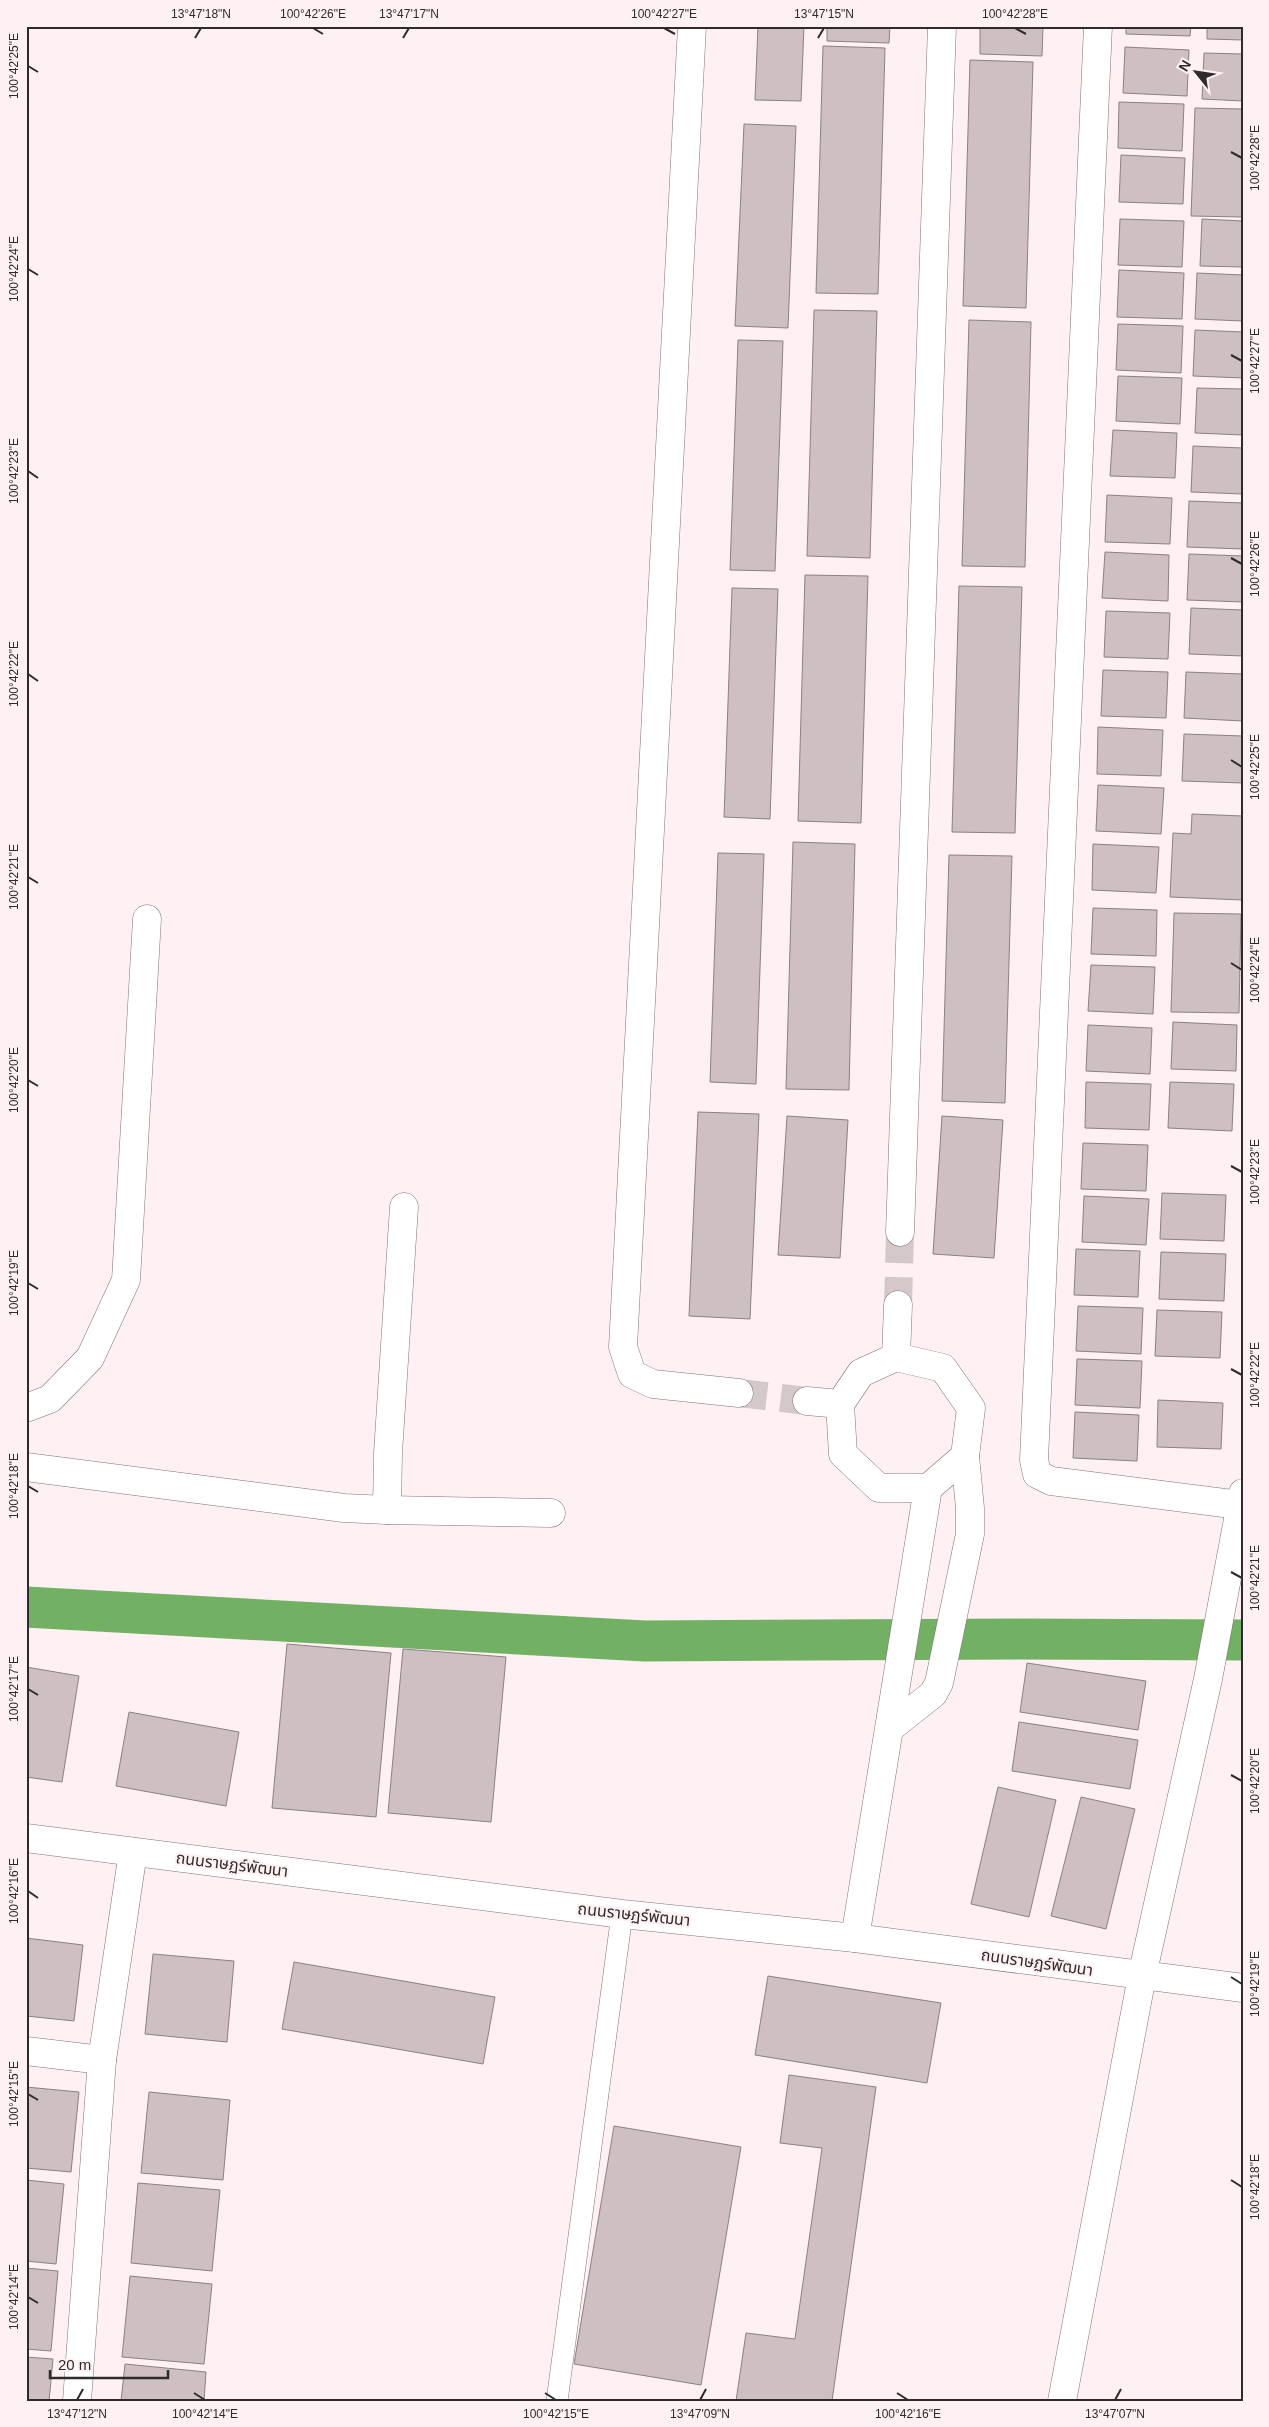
<svg xmlns="http://www.w3.org/2000/svg" width="1269" height="2427" viewBox="0 0 1269 2427" font-family="Arial,'Noto Sans Thai',sans-serif">
<style>
.lines{fill:none;stroke-linecap:round;stroke-linejoin:round}
.canal{stroke:#72b063;stroke-width:41}
.building{fill:#cdbfc2;stroke:#8c8082}
.street-tunnel{stroke:#d5c8cb;stroke-width:28;stroke-dasharray:28 14;stroke-linecap:butt}
.lane-casing{stroke:#7f7376;stroke-width:22}
.street-casing{stroke:#7f7376;stroke-width:29}
.secondary-casing{stroke:#7f7376;stroke-width:29}
.lane{stroke:#fff;stroke-width:21}
.street{stroke:#fff;stroke-width:28}
.secondary{stroke:#fff;stroke-width:28}
.ticks{fill:none;stroke:#2f2a2b;stroke-width:2}
.labels{text-anchor:middle;stroke-width:4.5;stroke-linejoin:round;paint-order:stroke}
.street-label{font-size:16px;fill:#2f2a2b;stroke:#fff0f3}
.neatline{fill:none;stroke:#2f2a2b;stroke-width:2}
.ticks-label{font-size:12px;text-anchor:middle;fill:#2f2a2b}
</style>
<rect width="100%" height="100%" fill="#fff0f3"/>
<g class="lines">
<path class="canal" d="M 26,1607 L 645,1641 L 1018,1639 L 1243,1640"/>
</g>
<g class="building">
<path d="M 758,26 L 804,26 L 801,101 L 755,100 Z"/>
<path d="M 827,26 L 890,26 L 889,43 L 827,41 Z"/>
<path d="M 980,26 L 1043,26 L 1042,56 L 980,54 Z"/>
<path d="M 1126,26 L 1191,26 L 1190,36 L 1126,34 Z"/>
<path d="M 1207,26 L 1243,26 L 1243,40 L 1207,39 Z"/>
<path d="M 823,46 L 885,48 L 878,294 L 816,293 Z"/>
<path d="M 1125,47 L 1189,50 L 1187,96 L 1123,93 Z"/>
<path d="M 1204,53 L 1243,54 L 1243,101 L 1202,99 Z"/>
<path d="M 970,60 L 1033,62 L 1026,308 L 963,306 Z"/>
<path d="M 1119,102 L 1184,104 L 1182,151 L 1118,148 Z"/>
<path d="M 1195,108 L 1243,109 L 1243,217 L 1191,216 Z"/>
<path d="M 744,124 L 796,126 L 788,328 L 735,326 Z"/>
<path d="M 1121,155 L 1185,158 L 1183,204 L 1119,202 Z"/>
<path d="M 1120,219 L 1184,221 L 1182,267 L 1118,265 Z"/>
<path d="M 1202,219 L 1243,221 L 1243,267 L 1200,266 Z"/>
<path d="M 1119,270 L 1184,273 L 1182,319 L 1117,317 Z"/>
<path d="M 1197,273 L 1243,275 L 1243,321 L 1195,319 Z"/>
<path d="M 814,310 L 877,311 L 870,558 L 807,556 Z"/>
<path d="M 969,320 L 1031,322 L 1025,567 L 962,566 Z"/>
<path d="M 1118,324 L 1183,326 L 1181,373 L 1116,370 Z"/>
<path d="M 1195,330 L 1243,332 L 1243,378 L 1193,376 Z"/>
<path d="M 738,340 L 783,341 L 775,571 L 730,570 Z"/>
<path d="M 1118,376 L 1182,378 L 1180,424 L 1116,421 Z"/>
<path d="M 1197,388 L 1243,389 L 1243,435 L 1195,433 Z"/>
<path d="M 1113,430 L 1177,433 L 1175,478 L 1110,476 Z"/>
<path d="M 1193,446 L 1243,448 L 1243,494 L 1191,492 Z"/>
<path d="M 1107,495 L 1172,498 L 1170,544 L 1105,542 Z"/>
<path d="M 1189,501 L 1243,503 L 1243,549 L 1187,547 Z"/>
<path d="M 1105,552 L 1169,555 L 1168,601 L 1102,598 Z"/>
<path d="M 1189,554 L 1243,556 L 1243,602 L 1187,600 Z"/>
<path d="M 805,575 L 868,576 L 861,823 L 798,821 Z"/>
<path d="M 959,586 L 1022,587 L 1015,833 L 952,832 Z"/>
<path d="M 732,588 L 778,589 L 770,819 L 724,817 Z"/>
<path d="M 1191,608 L 1243,610 L 1243,656 L 1189,654 Z"/>
<path d="M 1106,611 L 1170,613 L 1168,659 L 1104,657 Z"/>
<path d="M 1103,670 L 1168,672 L 1166,718 L 1101,716 Z"/>
<path d="M 1186,672 L 1243,674 L 1243,721 L 1184,718 Z"/>
<path d="M 1098,727 L 1163,730 L 1161,776 L 1097,774 Z"/>
<path d="M 1184,734 L 1243,736 L 1243,783 L 1182,781 Z"/>
<path d="M 1098,785 L 1164,788 L 1161,834 L 1096,831 Z"/>
<path d="M 1192,814 L 1243,816 L 1243,900 L 1170,897 L 1173,833 L 1191,834 Z"/>
<path d="M 793,842 L 855,844 L 849,1090 L 786,1089 Z"/>
<path d="M 1093,844 L 1159,847 L 1156,893 L 1092,890 Z"/>
<path d="M 718,853 L 764,854 L 756,1084 L 710,1082 Z"/>
<path d="M 949,855 L 1012,856 L 1005,1103 L 942,1101 Z"/>
<path d="M 1093,908 L 1157,910 L 1156,956 L 1091,954 Z"/>
<path d="M 1174,913 L 1241,914 L 1239,1013 L 1171,1012 Z"/>
<path d="M 1091,965 L 1155,967 L 1153,1014 L 1088,1011 Z"/>
<path d="M 1173,1022 L 1237,1025 L 1236,1071 L 1171,1069 Z"/>
<path d="M 1088,1025 L 1152,1028 L 1150,1074 L 1086,1071 Z"/>
<path d="M 1086,1082 L 1151,1084 L 1149,1130 L 1085,1128 Z"/>
<path d="M 1170,1082 L 1234,1084 L 1232,1131 L 1168,1128 Z"/>
<path d="M 698,1112 L 759,1114 L 750,1319 L 689,1316 Z"/>
<path d="M 787,1116 L 848,1120 L 840,1258 L 778,1255 Z"/>
<path d="M 942,1116 L 1003,1120 L 994,1258 L 933,1254 Z"/>
<path d="M 1083,1143 L 1148,1145 L 1146,1191 L 1081,1189 Z"/>
<path d="M 1162,1193 L 1226,1195 L 1224,1241 L 1160,1239 Z"/>
<path d="M 1084,1196 L 1149,1199 L 1146,1245 L 1082,1242 Z"/>
<path d="M 1076,1249 L 1140,1251 L 1138,1297 L 1074,1295 Z"/>
<path d="M 1161,1252 L 1226,1254 L 1224,1301 L 1159,1299 Z"/>
<path d="M 1078,1306 L 1143,1308 L 1141,1354 L 1076,1351 Z"/>
<path d="M 1157,1310 L 1222,1312 L 1220,1358 L 1155,1356 Z"/>
<path d="M 1077,1359 L 1142,1361 L 1140,1408 L 1075,1405 Z"/>
<path d="M 1158,1400 L 1223,1403 L 1221,1449 L 1157,1447 Z"/>
<path d="M 1075,1412 L 1139,1415 L 1137,1461 L 1073,1458 Z"/>
<path d="M 287,1644 L 391,1653 L 376,1817 L 272,1808 Z"/>
<path d="M 403,1649 L 506,1657 L 491,1822 L 388,1813 Z"/>
<path d="M 1027,1663 L 1146,1681 L 1138,1730 L 1020,1712 Z"/>
<path d="M 26,1667 L 79,1676 L 62,1782 L 26,1777 Z"/>
<path d="M 129,1712 L 239,1732 L 226,1806 L 116,1786 Z"/>
<path d="M 1019,1722 L 1138,1740 L 1130,1789 L 1012,1771 Z"/>
<path d="M 998,1787 L 1056,1800 L 1029,1917 L 971,1904 Z"/>
<path d="M 1081,1797 L 1135,1809 L 1106,1929 L 1051,1916 Z"/>
<path d="M 26,1938 L 83,1945 L 74,2021 L 26,2016 Z"/>
<path d="M 153,1954 L 234,1961 L 227,2042 L 145,2034 Z"/>
<path d="M 294,1962 L 495,1997 L 483,2064 L 282,2029 Z"/>
<path d="M 768,1976 L 941,2003 L 927,2083 L 755,2055 Z"/>
<path d="M 789,2075 L 876,2087 L 832,2401 L 736,2401 L 746,2333 L 795,2339 L 822,2148 L 780,2143 Z"/>
<path d="M 26,2087 L 79,2092 L 71,2172 L 26,2168 Z"/>
<path d="M 149,2092 L 230,2100 L 223,2180 L 141,2173 Z"/>
<path d="M 614,2126 L 741,2147 L 701,2385 L 574,2364 Z"/>
<path d="M 26,2180 L 64,2184 L 56,2264 L 26,2261 Z"/>
<path d="M 138,2183 L 220,2190 L 212,2271 L 131,2263 Z"/>
<path d="M 26,2268 L 58,2271 L 51,2351 L 26,2349 Z"/>
<path d="M 130,2276 L 212,2284 L 204,2364 L 122,2357 Z"/>
<path d="M 26,2357 L 53,2359 L 49,2401 L 26,2401 Z"/>
<path d="M 125,2364 L 206,2372 L 204,2401 L 121,2401 Z"/>
</g>
<g class="lines">
<g class="street-tunnel">
<path d="M 898,1305 L 900,1232"/>
<path d="M 739,1393 L 807,1401"/>
</g>
<defs>
<path id="lane" d="M 557,2401 L 622,1914"/>
<g id="street">
<path d="M 692,26 L 623,1347 L 632,1374 L 653,1384 L 739,1393"/>
<path d="M 1098,26 L 1034,1460 L 1037,1474 L 1051,1481 L 1240,1505"/>
<path d="M 900,1232 L 942,26"/>
<path d="M 896,1357 L 943,1368 L 971,1408 L 965,1456 L 928,1488 L 879,1488 L 843,1454 L 840,1404 L 861,1373 Z"/>
<path d="M 896,1357 L 898,1305"/>
<path d="M 807,1401 L 840,1404"/>
<path d="M 26,1408 L 50,1399 L 90,1358 L 126,1280 L 147,919"/>
<path d="M 26,1467 L 344,1508 L 387,1510 L 388,1453 L 404,1207"/>
<path d="M 387,1510 L 551,1513"/>
<path d="M 890,1728 L 933,1694 L 939,1683 L 970,1534 L 970,1508 L 965,1456"/>
<path d="M 855,1938 L 928,1488"/>
<path d="M 26,2051 L 102,2060"/>
<path d="M 77,2401 L 102,2060 L 133,1852"/>
<path d="M 1062,2401 L 1142,1976 L 1208,1679 L 1243,1493"/>
</g>
<path id="secondary" d="M 26,1838 L 622,1914 L 855,1938 L 1243,1988"/>
</defs>
<use href="#lane" class="lane-casing"/>
<use href="#street" class="street-casing"/>
<use href="#secondary" class="secondary-casing"/>
<use href="#lane" class="lane"/>
<use href="#street" class="street"/>
<use href="#secondary" class="secondary"/>
</g>
<path class="ticks" d="M 313,28 L 323,34M 664,28 L 675,34M 1015,28 L 1026,34M 195,38 L 201,28M 403,38 L 409,28M 818,38 L 824,28M 28,66 L 38,72M 1231,152 L 1242,158M 28,269 L 38,275M 1231,355 L 1242,361M 28,471 L 38,478M 1231,558 L 1242,564M 28,674 L 38,681M 1231,760 L 1242,767M 28,877 L 38,883M 1231,963 L 1242,970M 28,1080 L 38,1086M 1231,1166 L 1242,1172M 28,1283 L 38,1289M 1231,1369 L 1242,1375M 28,1486 L 38,1492M 1231,1572 L 1242,1578M 28,1689 L 38,1695M 1231,1775 L 1242,1781M 28,1891 L 38,1898M 1231,1977 L 1242,1984M 28,2094 L 38,2100M 1231,2180 L 1242,2187M 28,2297 L 38,2303M 194,2393 L 205,2400M 545,2393 L 556,2400M 897,2393 L 908,2400M 77,2400 L 83,2389M 700,2400 L 706,2389M 1115,2400 L 1121,2389"/>
<g class="labels">
<g class="street-label">
<text transform="translate(232 1864) rotate(7)" y="6">ถนนราษฏร์พัฒนา</text>
<text transform="translate(634 1914) rotate(6)" y="6">ถนนราษฏร์พัฒนา</text>
<text transform="translate(1037 1962) rotate(8)" y="6">ถนนราษฏร์พัฒนา</text>
</g>
</g>
<rect width="1269" height="2427" fill="none" stroke="#fff0f3" stroke-width="55"/>
<g transform="translate(1196 72) rotate(300)" stroke="#fff0f3" stroke-width="4" paint-order="stroke">
<path d="M0-4L9 19L0 12L-9 19Z" fill="#2f2a2b"/>
<text y="-8" font-size="14" font-weight="bold" text-anchor="middle" fill="#2f2a2b">N</text>
</g>
<path d="M50 2370v8h118v-8" fill="none" stroke="#2f2a2b" stroke-width="2.5"/>
<text x="58" y="2370" font-size="15" fill="#2f2a2b" stroke="#fff0f3" stroke-width="4" paint-order="stroke">20 m</text>
<rect x="28" y="28" width="1214" height="2372" class="neatline"/>
<g class="ticks-label">
<text x="201" y="18">13°47'18"N</text>
<text x="313" y="18">100°42'26"E</text>
<text x="409" y="18">13°47'17"N</text>
<text x="664" y="18">100°42'27"E</text>
<text x="824" y="18">13°47'15"N</text>
<text x="1015" y="18">100°42'28"E</text>
<text transform="translate(14 66) rotate(-90)" y="4">100°42'25"E</text>
<text transform="translate(1255 158) rotate(-90)" y="4">100°42'28"E</text>
<text transform="translate(14 269) rotate(-90)" y="4">100°42'24"E</text>
<text transform="translate(1255 361) rotate(-90)" y="4">100°42'27"E</text>
<text transform="translate(14 471) rotate(-90)" y="4">100°42'23"E</text>
<text transform="translate(1255 564) rotate(-90)" y="4">100°42'26"E</text>
<text transform="translate(14 674) rotate(-90)" y="4">100°42'22"E</text>
<text transform="translate(1255 767) rotate(-90)" y="4">100°42'25"E</text>
<text transform="translate(14 877) rotate(-90)" y="4">100°42'21"E</text>
<text transform="translate(1255 970) rotate(-90)" y="4">100°42'24"E</text>
<text transform="translate(14 1080) rotate(-90)" y="4">100°42'20"E</text>
<text transform="translate(1255 1172) rotate(-90)" y="4">100°42'23"E</text>
<text transform="translate(14 1283) rotate(-90)" y="4">100°42'19"E</text>
<text transform="translate(1255 1375) rotate(-90)" y="4">100°42'22"E</text>
<text transform="translate(14 1486) rotate(-90)" y="4">100°42'18"E</text>
<text transform="translate(1255 1578) rotate(-90)" y="4">100°42'21"E</text>
<text transform="translate(14 1689) rotate(-90)" y="4">100°42'17"E</text>
<text transform="translate(1255 1781) rotate(-90)" y="4">100°42'20"E</text>
<text transform="translate(14 1891) rotate(-90)" y="4">100°42'16"E</text>
<text transform="translate(1255 1984) rotate(-90)" y="4">100°42'19"E</text>
<text transform="translate(14 2094) rotate(-90)" y="4">100°42'15"E</text>
<text transform="translate(1255 2187) rotate(-90)" y="4">100°42'18"E</text>
<text transform="translate(14 2297) rotate(-90)" y="4">100°42'14"E</text>
<text x="77" y="2418">13°47'12"N</text>
<text x="205" y="2418">100°42'14"E</text>
<text x="556" y="2418">100°42'15"E</text>
<text x="700" y="2418">13°47'09"N</text>
<text x="908" y="2418">100°42'16"E</text>
<text x="1115" y="2418">13°47'07"N</text>
</g>
</svg>
